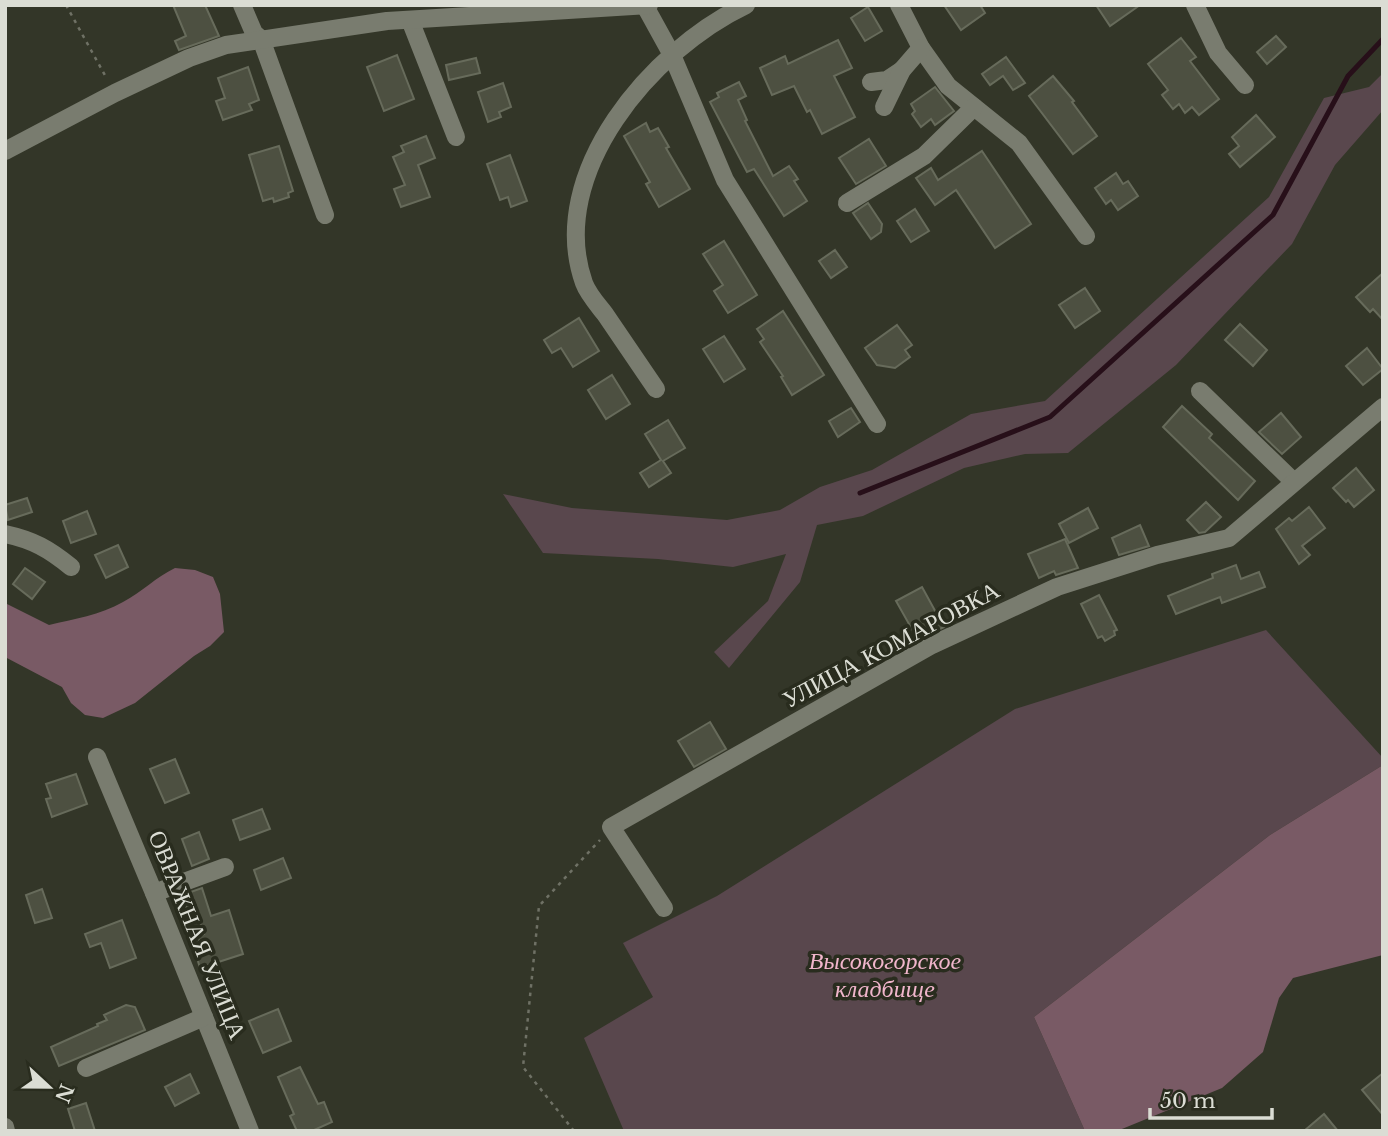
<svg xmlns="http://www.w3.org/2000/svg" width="1388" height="1136" viewBox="0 0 1388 1136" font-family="'Libre Baskerville',serif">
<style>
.green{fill:#59474d}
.forest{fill:#795a65}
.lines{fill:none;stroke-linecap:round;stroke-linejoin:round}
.stream{stroke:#270f19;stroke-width:5}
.building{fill:#4d5041;stroke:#676b5b;stroke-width:2}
.path{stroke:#6f7165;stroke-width:2.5;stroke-dasharray:3.5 5;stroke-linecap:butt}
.minor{stroke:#797c6f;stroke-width:18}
.labels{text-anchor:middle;stroke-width:7;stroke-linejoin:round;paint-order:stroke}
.street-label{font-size:24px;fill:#dbddd4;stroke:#292c1e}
.park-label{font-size:24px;font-style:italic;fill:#f0b5cb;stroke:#292c1e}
</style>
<rect width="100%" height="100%" fill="#333628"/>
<g class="green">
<path d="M 1383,73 L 1383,110 L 1335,165 L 1292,244 L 1176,365 L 1068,453 L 1025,454 L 964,468 L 863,516 L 817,525 L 800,582 L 729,668 L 714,652 L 768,601 L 786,554 L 733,567 L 658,559 L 543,553 L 503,494 L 572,508 L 727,520 L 780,510 L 820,487 L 872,470 L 971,414 L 1045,401 L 1269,197 L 1324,98 L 1369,87 Z"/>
<path d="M 1266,630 L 1383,758 L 1383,765 L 1270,835 L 1034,1017 L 1085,1131 L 624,1131 L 584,1038 L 653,997 L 623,943 L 717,896 L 1015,709 Z"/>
</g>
<g class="forest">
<path d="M 175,568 L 195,570 L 213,577 L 220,594 L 224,632 L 210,646 L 194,656 L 135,703 L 103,718 L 85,715 L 71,703 L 62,687 L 5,657 L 5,603 L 49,625 C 74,619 100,615 123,602 C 142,592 156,577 175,568 Z"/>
<path d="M 1383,765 L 1383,955 L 1293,978 L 1279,998 L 1263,1052 L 1222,1088 L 1117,1131 L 1085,1131 L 1034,1017 L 1270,835 Z"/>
</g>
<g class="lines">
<path class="stream" d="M 860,493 L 1050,417 L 1273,215 L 1348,76 L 1383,39"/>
</g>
<g class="building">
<path d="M 173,5 L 205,5 L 219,36 L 179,50 L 175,41 L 186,36 Z"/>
<path d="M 944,5 L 980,5 L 985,13 L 961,30 Z"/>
<path d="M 1096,5 L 1140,5 L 1110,26 Z"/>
<path d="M 868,7 L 882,31 L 865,41 L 851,18 Z"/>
<path d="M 1276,36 L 1286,47 L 1267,64 L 1257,52 Z"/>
<path d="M 1181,38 L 1196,57 L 1190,61 L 1219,99 L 1199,115 L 1192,107 L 1185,113 L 1179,104 L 1173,109 L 1162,95 L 1168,90 L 1148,64 Z"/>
<path d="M 838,40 L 852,68 L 834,76 L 855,117 L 822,134 L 810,110 L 807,112 L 794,86 L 772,95 L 760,68 L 785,56 L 788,64 Z"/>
<path d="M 397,55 L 414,99 L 384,111 L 367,67 Z"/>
<path d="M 1006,57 L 1025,83 L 1013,90 L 1003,76 L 990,85 L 982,74 Z"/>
<path d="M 476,58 L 480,73 L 449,80 L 446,65 Z"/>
<path d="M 248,67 L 259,100 L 249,104 L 252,110 L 223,120 L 216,101 L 225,98 L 218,78 Z"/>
<path d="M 1053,76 L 1074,101 L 1072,102 L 1097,136 L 1073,154 L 1029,96 Z"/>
<path d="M 739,82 L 746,96 L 738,100 L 747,120 L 745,121 L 773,176 L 789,166 L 798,179 L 794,181 L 807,201 L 784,216 L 754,169 L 747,172 L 710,102 L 719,97 L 717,93 Z"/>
<path d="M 503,83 L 511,107 L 499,112 L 501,117 L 488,122 L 478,92 Z"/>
<path d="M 935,87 L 954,111 L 935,125 L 931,119 L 921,127 L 912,114 L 915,111 L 911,104 Z"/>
<path d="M 1256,115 L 1275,137 L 1240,167 L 1229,154 L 1239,146 L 1232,137 Z"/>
<path d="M 646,123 L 650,132 L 658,128 L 669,147 L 666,148 L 690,189 L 659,207 L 646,184 L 650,182 L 624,136 Z"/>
<path d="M 426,136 L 435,158 L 418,165 L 430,197 L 401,207 L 394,189 L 405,185 L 393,157 L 404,152 L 401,146 Z"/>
<path d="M 869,139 L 886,166 L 856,184 L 839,158 Z"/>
<path d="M 279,146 L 293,191 L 288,193 L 289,197 L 274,202 L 273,198 L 263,201 L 249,155 Z"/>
<path d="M 982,151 L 1031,224 L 995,248 L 956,190 L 935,205 L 916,178 L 931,168 L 938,180 Z"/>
<path d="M 510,155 L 527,201 L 511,207 L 508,197 L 500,200 L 487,164 Z"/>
<path d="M 1116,173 L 1123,184 L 1128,181 L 1138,196 L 1118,210 L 1111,200 L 1106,204 L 1095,188 Z"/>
<path d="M 868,203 L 882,224 L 881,232 L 871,239 L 853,213 Z"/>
<path d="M 915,209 L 929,231 L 911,242 L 897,221 Z"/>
<path d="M 724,241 L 757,295 L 728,313 L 714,291 L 723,285 L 703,254 Z"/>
<path d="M 835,250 L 847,267 L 831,278 L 819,261 Z"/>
<path d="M 1383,273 L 1383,320 L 1373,309 L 1370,312 L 1356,297 Z"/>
<path d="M 1085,288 L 1100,311 L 1075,328 L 1059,305 Z"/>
<path d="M 783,311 L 824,375 L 792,395 L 781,377 L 783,376 L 760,342 L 764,339 L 757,329 Z"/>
<path d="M 579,318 L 599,351 L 573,367 L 561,348 L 552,353 L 544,340 Z"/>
<path d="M 1240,324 L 1267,350 L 1253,366 L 1225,340 Z"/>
<path d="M 897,325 L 912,345 L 905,350 L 910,357 L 895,368 L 877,365 L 865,348 Z"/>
<path d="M 724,336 L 745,369 L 724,382 L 703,349 Z"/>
<path d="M 1367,348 L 1383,369 L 1363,385 L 1346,366 Z"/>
<path d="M 612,375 L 630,404 L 606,419 L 588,390 Z"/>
<path d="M 1182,406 L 1212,434 L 1209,438 L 1255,481 L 1238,500 L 1163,427 Z"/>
<path d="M 851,408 L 860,422 L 838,437 L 829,421 Z"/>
<path d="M 1281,413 L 1301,437 L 1282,454 L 1259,432 Z"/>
<path d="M 668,420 L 685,448 L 663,461 L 671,473 L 649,487 L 640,473 L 661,460 L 645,434 Z"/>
<path d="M 1356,468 L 1374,490 L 1354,507 L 1348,500 L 1346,502 L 1333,488 Z"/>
<path d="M 27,498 L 32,512 L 8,520 L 5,505 Z"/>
<path d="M 1206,502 L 1221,517 L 1205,532 L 1199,533 L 1187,520 Z"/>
<path d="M 1309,507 L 1325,528 L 1302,546 L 1310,555 L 1299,564 L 1276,529 L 1289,518 L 1292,521 Z"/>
<path d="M 1088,508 L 1098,528 L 1069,543 L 1059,524 Z"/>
<path d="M 87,511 L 96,534 L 71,543 L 63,521 Z"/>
<path d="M 1140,525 L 1149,546 L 1119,555 L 1112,538 Z"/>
<path d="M 1065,539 L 1078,568 L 1056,575 L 1054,571 L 1039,578 L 1028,554 Z"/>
<path d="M 118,545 L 128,567 L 106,578 L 95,555 Z"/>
<path d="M 1236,565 L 1241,579 L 1259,572 L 1265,587 L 1222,603 L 1220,597 L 1176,614 L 1168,596 L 1213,578 L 1212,574 Z"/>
<path d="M 25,568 L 45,582 L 32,599 L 13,584 Z"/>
<path d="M 922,587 L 944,627 L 918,640 L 896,601 Z"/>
<path d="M 1099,595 L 1117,630 L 1114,631 L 1115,635 L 1105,641 L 1102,636 L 1098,638 L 1081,604 Z"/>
<path d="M 710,722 L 726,749 L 694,767 L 678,741 Z"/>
<path d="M 175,759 L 189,793 L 165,803 L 150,769 Z"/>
<path d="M 76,774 L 87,804 L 52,817 L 46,799 L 51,798 L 46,784 Z"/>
<path d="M 262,809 L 270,829 L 240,840 L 233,820 Z"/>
<path d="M 199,832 L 209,859 L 192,866 L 182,839 Z"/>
<path d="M 283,858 L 291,878 L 261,890 L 254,870 Z"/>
<path d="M 202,888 L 211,916 L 229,910 L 243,954 L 200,968 L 194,948 L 201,946 L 198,936 L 204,934 L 196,910 L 188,912 L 182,895 Z"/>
<path d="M 42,889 L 52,918 L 35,923 L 26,895 Z"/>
<path d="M 122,920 L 136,958 L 110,968 L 101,943 L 90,947 L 85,934 Z"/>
<path d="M 126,1005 L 135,1007 L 145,1030 L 59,1066 L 51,1047 L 98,1026 L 97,1024 L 107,1020 L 104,1015 Z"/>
<path d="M 278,1009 L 291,1041 L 263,1053 L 249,1021 Z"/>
<path d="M 300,1067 L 318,1104 L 324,1102 L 332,1122 L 312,1131 L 297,1131 L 290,1116 L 294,1114 L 278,1077 Z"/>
<path d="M 1383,1073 L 1383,1115 L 1362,1090 Z"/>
<path d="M 190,1074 L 199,1093 L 175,1106 L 165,1087 Z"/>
<path d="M 86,1103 L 95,1131 L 75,1131 L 68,1109 Z"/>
<path d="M 1324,1114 L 1338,1131 L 1304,1131 Z"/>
</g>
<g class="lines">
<g class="path">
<path d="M 66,5 L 107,79"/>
<path d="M 574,1131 L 523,1067 L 539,906 L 600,840"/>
</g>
<g class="minor">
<path d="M 242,5 L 254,33 L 261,39 L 325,215"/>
<path d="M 899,5 L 921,48 L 948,86 L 1019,143 L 1086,236"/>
<path d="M 1195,5 L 1218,53 L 1245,85"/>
<path d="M 645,6 L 672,55 L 725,180 L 877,424"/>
<path d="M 410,20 L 456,137"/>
<path d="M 871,82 L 887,80 L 902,70"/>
<path d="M 884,107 L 902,70 L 921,48"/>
<path d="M 5,151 L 115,93 L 189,58 L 226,45 L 387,21 L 649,5"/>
<path d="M 847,203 L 924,156 L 974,107"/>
<path d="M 656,389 C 639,364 622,339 605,314 C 598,305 588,294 584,283 C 545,173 653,49 746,5"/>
<path d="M 1200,391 L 1294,482"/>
<path d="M 5,534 C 33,540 49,549 71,567"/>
<path d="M 97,757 L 154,893 L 250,1131"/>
<path d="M 154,893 L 225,867"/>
<path d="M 664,908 L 611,827 L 932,645 L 1057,587 L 1157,555 L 1229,538 L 1383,407"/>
<path d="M 86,1068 L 204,1017"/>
<path d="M 5,1127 L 6,1131"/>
</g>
</g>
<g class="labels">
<g class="street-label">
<text transform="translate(891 645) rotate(-28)" y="8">УЛИЦА КОМАРОВКА</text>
<text transform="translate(197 935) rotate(68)" y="8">ОВРАЖНАЯ УЛИЦА</text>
</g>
<g class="park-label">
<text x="885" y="969">Высокогорское<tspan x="885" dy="28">кладбище</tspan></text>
</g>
</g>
<rect width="1388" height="1136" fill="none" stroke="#dbddd4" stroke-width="14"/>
<g transform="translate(49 1087) rotate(112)" stroke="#292c1e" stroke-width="5" paint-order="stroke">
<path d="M0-5L12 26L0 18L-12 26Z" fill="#dbddd4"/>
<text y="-10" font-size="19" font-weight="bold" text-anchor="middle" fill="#dbddd4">N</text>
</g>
<path d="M1150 1108v10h122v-10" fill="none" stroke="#dbddd4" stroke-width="3.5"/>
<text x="1160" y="1108" font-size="21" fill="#dbddd4" stroke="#292c1e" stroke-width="5" paint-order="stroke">50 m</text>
</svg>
